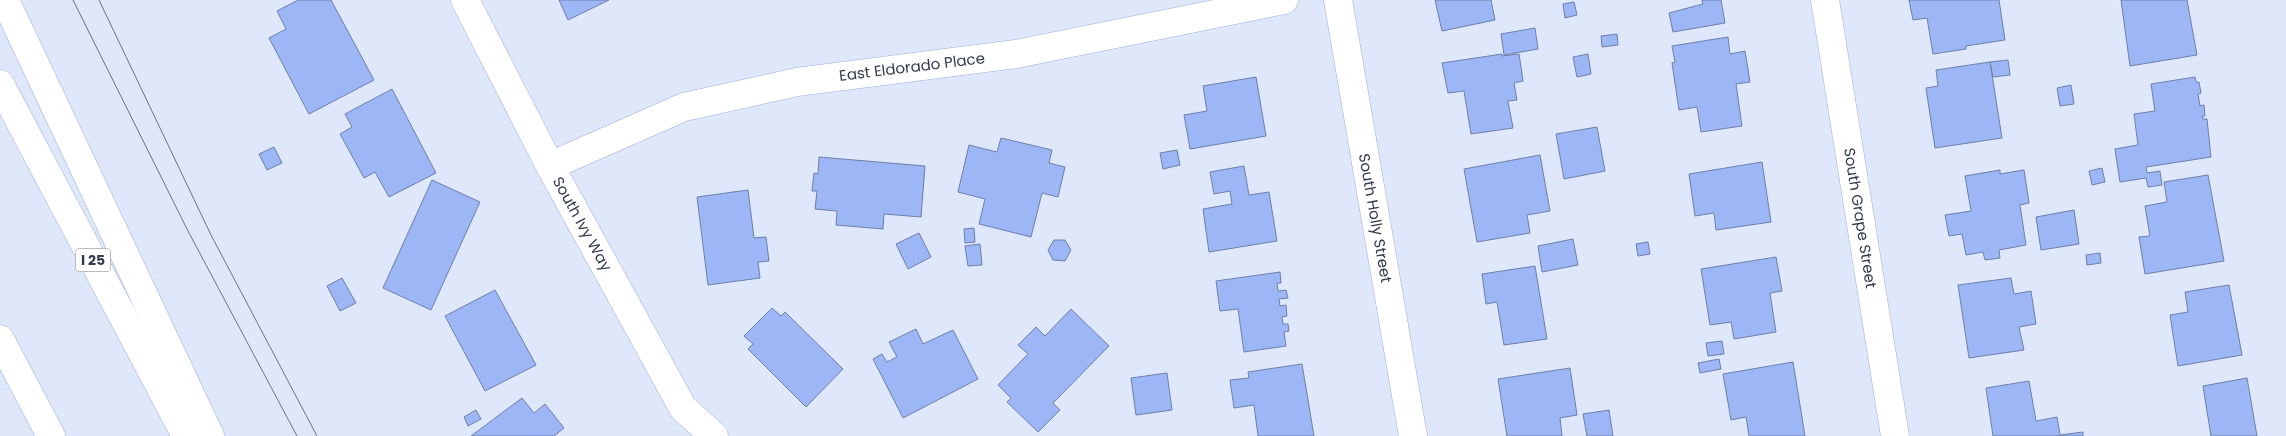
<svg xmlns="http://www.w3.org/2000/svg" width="2286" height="436" viewBox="0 0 2286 436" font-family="Poppins,sans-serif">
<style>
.building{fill:#9db6f6;stroke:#6d7faa}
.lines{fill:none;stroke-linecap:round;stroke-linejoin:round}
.minor-casing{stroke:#9baddc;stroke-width:29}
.motorway-casing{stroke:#9baddc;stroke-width:29}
.minor{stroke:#fff;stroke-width:28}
.motorway{stroke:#fff;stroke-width:28}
.tram{stroke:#6a7285;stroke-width:1}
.labels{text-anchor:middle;stroke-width:4;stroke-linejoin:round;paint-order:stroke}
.shield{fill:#fff;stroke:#6f7482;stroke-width:1}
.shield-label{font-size:14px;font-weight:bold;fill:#31394c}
.street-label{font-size:15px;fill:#31394c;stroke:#fff}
</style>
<rect width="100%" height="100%" fill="#dfe8fb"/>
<g class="building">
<path d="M 298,0 L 331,0 L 374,80 L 309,114 L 269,38 L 286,29 L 277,11 Z"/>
<path d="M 559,0 L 609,0 L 568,20 Z"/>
<path d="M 1435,0 L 1491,0 L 1495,20 L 1442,31 Z"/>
<path d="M 1702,0 L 1721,0 L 1725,23 L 1673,32 L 1669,13 L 1703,4 Z"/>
<path d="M 1909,0 L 1999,0 L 2005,40 L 1966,46 L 1966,49 L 1933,54 L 1927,18 L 1913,20 Z"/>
<path d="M 2121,0 L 2187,0 L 2197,55 L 2130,66 Z"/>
<path d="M 1574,2 L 1577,15 L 1565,18 L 1563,4 Z"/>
<path d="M 1535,28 L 1538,49 L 1504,55 L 1501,34 Z"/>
<path d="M 1617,34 L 1618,45 L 1602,47 L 1601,36 Z"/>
<path d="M 1728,37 L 1730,54 L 1745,51 L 1750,82 L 1736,84 L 1742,126 L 1701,132 L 1697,107 L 1679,110 L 1672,63 L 1675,62 L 1672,46 Z"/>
<path d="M 1502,54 L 1502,56 L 1519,54 L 1523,81 L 1514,83 L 1517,100 L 1508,101 L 1513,128 L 1471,134 L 1464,91 L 1448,93 L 1442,63 Z"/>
<path d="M 1588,54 L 1591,74 L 1577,77 L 1573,57 Z"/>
<path d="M 2008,60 L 2010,75 L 1993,77 L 1990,62 Z"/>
<path d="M 1990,62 L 2002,138 L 1935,148 L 1926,88 L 1938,86 L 1936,70 Z"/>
<path d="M 1256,77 L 1266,136 L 1190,149 L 1184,115 L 1207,111 L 1203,86 Z"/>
<path d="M 2195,77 L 2196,82 L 2199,82 L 2201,93 L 2198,94 L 2200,106 L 2204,105 L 2205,116 L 2202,116 L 2203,119 L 2207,119 L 2211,157 L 2146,167 L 2147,173 L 2160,171 L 2162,185 L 2148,187 L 2146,178 L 2120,182 L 2115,149 L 2138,145 L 2134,114 L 2155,111 L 2151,84 Z"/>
<path d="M 2071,85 L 2074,104 L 2060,106 L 2057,88 Z"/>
<path d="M 392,89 L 436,173 L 389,197 L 375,172 L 364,178 L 340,134 L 352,127 L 345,114 Z"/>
<path d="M 1597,127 L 1605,171 L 1564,179 L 1556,134 Z"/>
<path d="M 1001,138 L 1052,150 L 1049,163 L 1065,167 L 1058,197 L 1042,193 L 1031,237 L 979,224 L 985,199 L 958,192 L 969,145 L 997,152 Z"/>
<path d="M 274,147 L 282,163 L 267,170 L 259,154 Z"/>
<path d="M 1177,150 L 1180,165 L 1163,169 L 1160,153 Z"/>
<path d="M 1540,155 L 1550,211 L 1527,215 L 1530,233 L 1477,242 L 1464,169 Z"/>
<path d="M 819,157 L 925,166 L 921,217 L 884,214 L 883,229 L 836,225 L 837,211 L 815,209 L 817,191 L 812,191 L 814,173 L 818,174 Z"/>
<path d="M 1762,162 L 1771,222 L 1716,230 L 1714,213 L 1695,216 L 1689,174 Z"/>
<path d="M 1244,166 L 1249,195 L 1269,192 L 1277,241 L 1209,252 L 1203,209 L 1232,204 L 1230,191 L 1214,194 L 1210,172 Z"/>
<path d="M 2102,168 L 2105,182 L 2092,185 L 2089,171 Z"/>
<path d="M 2000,170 L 2000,174 L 2024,170 L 2029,203 L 2020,205 L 2026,245 L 1999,250 L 2000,258 L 1985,260 L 1983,252 L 1966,255 L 1962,234 L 1949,236 L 1945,215 L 1971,211 L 1965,176 Z"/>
<path d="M 2208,175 L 2224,261 L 2145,274 L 2139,237 L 2150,236 L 2145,206 L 2167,202 L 2164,182 Z"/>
<path d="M 432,180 L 480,202 L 431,310 L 383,288 Z"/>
<path d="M 748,190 L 754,238 L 766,237 L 769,261 L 758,262 L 760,278 L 708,285 L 697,197 Z"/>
<path d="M 2074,210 L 2079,244 L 2041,250 L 2036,217 Z"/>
<path d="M 974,228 L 975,242 L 965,243 L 964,229 Z"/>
<path d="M 919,233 L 931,257 L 908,269 L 896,244 Z"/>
<path d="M 1573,239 L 1578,265 L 1542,272 L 1538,246 Z"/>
<path d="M 1054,240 L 1065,240 L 1071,250 L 1065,261 L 1053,260 L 1048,250 Z"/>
<path d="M 1648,242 L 1650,254 L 1638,256 L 1636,244 Z"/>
<path d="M 980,244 L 982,265 L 968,266 L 965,246 Z"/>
<path d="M 2100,253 L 2101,263 L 2087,265 L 2086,255 Z"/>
<path d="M 1776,257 L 1782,291 L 1770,293 L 1776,332 L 1734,339 L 1731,322 L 1710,325 L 1701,269 Z"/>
<path d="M 1535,266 L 1547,339 L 1504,345 L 1497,302 L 1486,304 L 1482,274 Z"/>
<path d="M 1280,272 L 1281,283 L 1277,283 L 1278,291 L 1286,290 L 1288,298 L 1279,299 L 1280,306 L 1286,305 L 1287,316 L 1282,317 L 1283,324 L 1288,324 L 1289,331 L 1284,332 L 1286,346 L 1244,352 L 1238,309 L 1220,311 L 1216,281 Z"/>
<path d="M 342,278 L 356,303 L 340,311 L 327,286 Z"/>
<path d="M 2011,278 L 2014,294 L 2031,291 L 2036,324 L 2019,327 L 2024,350 L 1969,358 L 1958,285 Z"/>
<path d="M 2229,285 L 2242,355 L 2178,366 L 2170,315 L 2188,312 L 2185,292 Z"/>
<path d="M 495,290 L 536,365 L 485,391 L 445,316 Z"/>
<path d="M 772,308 L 781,316 L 785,312 L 843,369 L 806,407 L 748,349 L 753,344 L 744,336 Z"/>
<path d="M 1071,309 L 1109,346 L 1053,403 L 1060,410 L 1038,432 L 1007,402 L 1011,398 L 998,385 L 1028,354 L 1018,345 L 1036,327 L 1045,336 Z"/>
<path d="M 916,329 L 923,344 L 953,330 L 978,379 L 903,418 L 873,359 L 882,354 L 887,362 L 897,357 L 889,342 Z"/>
<path d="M 1722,341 L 1724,354 L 1708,356 L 1706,343 Z"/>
<path d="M 1719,359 L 1721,369 L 1700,373 L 1698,363 Z"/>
<path d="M 1793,362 L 1805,436 L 1749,436 L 1746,417 L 1731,420 L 1723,374 Z"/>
<path d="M 1302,364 L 1314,436 L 1258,436 L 1254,405 L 1234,408 L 1230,380 L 1249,378 L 1248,372 Z"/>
<path d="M 1570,368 L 1577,415 L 1560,418 L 1562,436 L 1507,436 L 1498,379 Z"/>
<path d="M 1167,373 L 1172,410 L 1136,415 L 1131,378 Z"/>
<path d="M 2247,378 L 2257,436 L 2211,436 L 2203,386 Z"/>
<path d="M 2029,381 L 2036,421 L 2057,417 L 2060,435 L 2083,432 L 2083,436 L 1993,436 L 1986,388 Z"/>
<path d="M 522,398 L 534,413 L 545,404 L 564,428 L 554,436 L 471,436 Z"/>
<path d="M 476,410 L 481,419 L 468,426 L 464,417 Z"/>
<path d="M 1609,410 L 1613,436 L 1587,436 L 1583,414 Z"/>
</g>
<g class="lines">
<defs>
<g id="minor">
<path d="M 465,0 L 550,166 L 683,408 L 714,436"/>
<path d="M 1338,0 L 1413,436"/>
<path d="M 1825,0 L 1895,436"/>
<path d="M 550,166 L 684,107 L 797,82 L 1016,54 L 1284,0"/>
</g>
<g id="motorway">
<path d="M 5,0 L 210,436"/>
<path d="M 0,84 L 186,436"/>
<path d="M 0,339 L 51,436"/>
</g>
</defs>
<use href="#minor" class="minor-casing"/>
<use href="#motorway" class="motorway-casing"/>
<use href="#minor" class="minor"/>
<use href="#motorway" class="motorway"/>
<g class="tram">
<path d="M 73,0 L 188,231 L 297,436"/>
<path d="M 99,0 L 211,235 L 317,436"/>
</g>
</g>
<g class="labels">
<rect class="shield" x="75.5" y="248.5" width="35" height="23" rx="4"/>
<g class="shield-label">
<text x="93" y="265">I 25</text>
</g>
<g class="street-label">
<text transform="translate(912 67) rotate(-7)" y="5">East Eldorado Place</text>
<text transform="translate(1375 218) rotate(80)" y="5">South Holly Street</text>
<text transform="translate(1860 218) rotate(81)" y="5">South Grape Street</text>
<text transform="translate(582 224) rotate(61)" y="5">South Ivy Way</text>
</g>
</g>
</svg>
